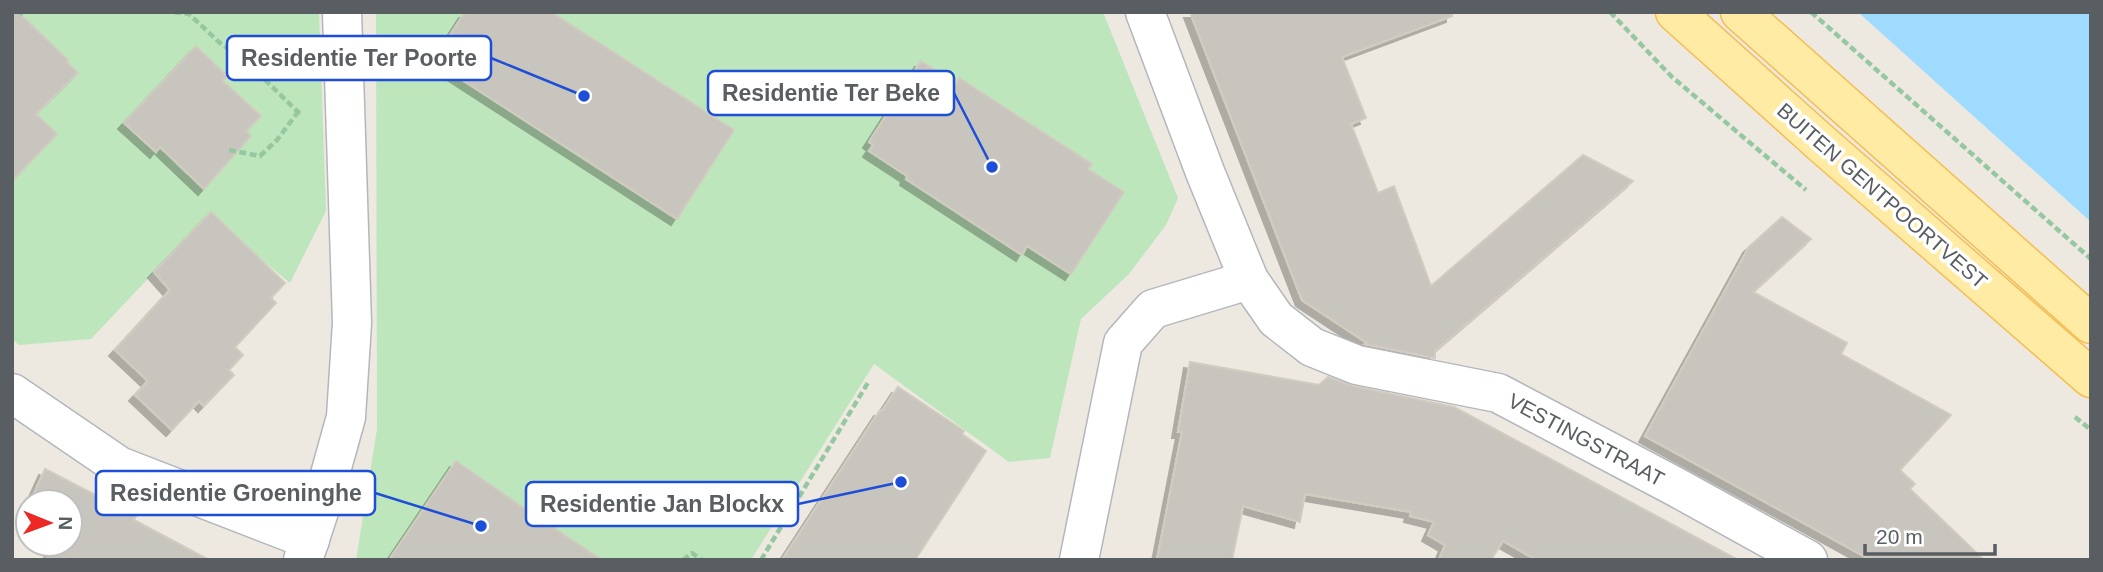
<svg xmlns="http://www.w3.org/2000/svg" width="2103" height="572" viewBox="0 0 2103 572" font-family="Arial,sans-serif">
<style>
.green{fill:#bee6bc}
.water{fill:#9edbff}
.building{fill:#c8c4be;stroke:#d2cbbf;stroke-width:2;filter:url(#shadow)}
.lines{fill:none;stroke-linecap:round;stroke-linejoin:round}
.street-casing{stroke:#b3b7bc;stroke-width:41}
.primary-casing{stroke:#f5bd52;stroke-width:41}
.path{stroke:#95c7a0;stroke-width:4.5;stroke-dasharray:7 3.5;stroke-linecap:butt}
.street{stroke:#fff;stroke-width:38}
.primary{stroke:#ffeba3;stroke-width:38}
.labels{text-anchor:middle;stroke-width:7;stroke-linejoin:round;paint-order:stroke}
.street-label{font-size:21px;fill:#595e62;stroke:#fff}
.leader{fill:none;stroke:#1d4ed8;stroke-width:2.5}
.callout-dot{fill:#1d4ed8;stroke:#fff;stroke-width:2.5}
.callout{fill:#fff;stroke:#1d4ed8;stroke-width:2.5}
.callout-label{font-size:23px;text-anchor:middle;font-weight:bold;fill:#595e62}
</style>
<defs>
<filter id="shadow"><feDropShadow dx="-6" dy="6" stdDeviation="0" flood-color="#0004"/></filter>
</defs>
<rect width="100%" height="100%" fill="#ede9e0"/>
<g class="green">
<path d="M 12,12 L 319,12 L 326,211 L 290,283 L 208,215 L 91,339 L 19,345 L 12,339 Z"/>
<path d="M 376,12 L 1103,12 L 1178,198 L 1166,225 L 1129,274 L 1081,319 L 1050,458 L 1009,462 L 874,364 L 751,560 L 356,560 L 377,429 Z"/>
</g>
<path class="water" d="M 1858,12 L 2091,12 L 2091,222 Z"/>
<g class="building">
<path d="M 12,12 L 18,12 L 68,60 L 67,62 L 78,73 L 36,114 L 57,134 L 12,181 Z"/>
<path d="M 465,12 L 551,12 L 734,130 L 677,219 L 433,61 Z"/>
<path d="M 1190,12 L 1452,12 L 1452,16 L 1342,57 L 1366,118 L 1351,124 L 1378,193 L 1394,186 L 1431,286 L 1583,155 L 1633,181 L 1435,351 L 1435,358 L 1365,344 L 1367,343 L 1302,300 Z"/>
<path d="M 196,46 L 227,76 L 223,81 L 261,116 L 246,131 L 251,136 L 204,189 L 160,147 L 156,152 L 124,123 Z"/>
<path d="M 921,61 L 956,84 L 959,78 L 1092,164 L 1088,169 L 1124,192 L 1071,274 L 1027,246 L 1022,255 L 906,179 L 907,176 L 869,151 L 873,145 L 869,142 Z"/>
<path d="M 211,212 L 285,283 L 271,298 L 276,303 L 235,347 L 243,355 L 229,370 L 234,375 L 204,406 L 199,401 L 172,430 L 135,395 L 148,381 L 115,350 L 170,290 L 154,272 Z"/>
<path d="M 1782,217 L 1811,239 L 1753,292 L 1847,343 L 1841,354 L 1951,415 L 1900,470 L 1915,484 L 1910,489 L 1984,560 L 1871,560 L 1645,436 L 1749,247 Z"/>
<path d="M 1190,362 L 1319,385 L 1328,377 L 1353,386 L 1454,407 L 1738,560 L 1537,560 L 1503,541 L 1491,560 L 1439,560 L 1445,545 L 1428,535 L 1434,522 L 1410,516 L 1411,512 L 1305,494 L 1300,522 L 1243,506 L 1232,560 L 1157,560 L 1182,432 L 1178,432 Z"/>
<path d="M 898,387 L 964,431 L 962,434 L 986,451 L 915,560 L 782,560 L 880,410 L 882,411 Z"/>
<path d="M 456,461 L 521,506 L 602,560 L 389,560 Z"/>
<path d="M 45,469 L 136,516 L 134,520 L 209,560 L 46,560 L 54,544 L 70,544 L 70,502 L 30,502 Z"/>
</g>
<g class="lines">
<defs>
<g id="street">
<path d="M 1145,12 L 1205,172 L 1249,280 L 1276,319 L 1312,347 L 1357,365 L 1498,393 L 1676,487 L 1808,560"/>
<path d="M 12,393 L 119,466 L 310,540"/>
<path d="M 303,560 L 324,496 L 346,417 L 352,323 L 342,12"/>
<path d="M 1079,560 L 1123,343 L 1153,309 L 1249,280"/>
</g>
<g id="primary">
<path d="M 1675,12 L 1822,144 L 2091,378"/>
<path d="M 1740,12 L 2091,324"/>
</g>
</defs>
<use href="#street" class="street-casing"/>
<use href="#primary" class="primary-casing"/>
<g class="path">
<path d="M 174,12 L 189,14 L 220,43 L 248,63 L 298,112 L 303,113"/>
<path d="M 1610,12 L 1672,77 L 1806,190"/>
<path d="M 1811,12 L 2091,259"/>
<path d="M 20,15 L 22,12"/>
<path d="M 229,150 L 260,156 L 277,140 L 298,112"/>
<path d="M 2075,417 L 2091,430"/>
<path d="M 683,560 L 692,553 L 702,560"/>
<path d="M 761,560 L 869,381"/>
</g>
<use href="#street" class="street"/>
<use href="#primary" class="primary"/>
</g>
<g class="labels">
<g class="street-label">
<text transform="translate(1882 196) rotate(41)" y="7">BUITEN GENTPOORTVEST</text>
<text transform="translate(1586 440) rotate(28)" y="7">VESTINGSTRAAT</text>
</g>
</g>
<path class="leader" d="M584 96L491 58M992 167L954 93M481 526L375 493M901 482L798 504"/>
<g class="callout-dot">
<circle cx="584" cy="96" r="7"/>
<circle cx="992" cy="167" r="7"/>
<circle cx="481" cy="526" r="7"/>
<circle cx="901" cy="482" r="7"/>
</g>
<g class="callout">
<rect x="227" y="36" width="264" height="44" rx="7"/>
<rect x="708" y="71" width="246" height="44" rx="7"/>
<rect x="96" y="471" width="279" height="44" rx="7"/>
<rect x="526" y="482" width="272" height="44" rx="7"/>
</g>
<g class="callout-label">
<text x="359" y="66">Residentie Ter Poorte</text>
<text x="831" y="101">Residentie Ter Beke</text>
<text x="236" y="501">Residentie Groeninghe</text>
<text x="662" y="512">Residentie Jan Blockx</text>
</g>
<rect width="2103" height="572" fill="none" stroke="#595e62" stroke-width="28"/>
<g transform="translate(49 523) rotate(91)"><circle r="33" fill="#ffffff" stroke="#bdbfc0" stroke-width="2"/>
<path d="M0-5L12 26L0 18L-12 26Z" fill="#ed2926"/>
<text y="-10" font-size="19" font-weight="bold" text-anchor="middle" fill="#595e62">N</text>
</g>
<path d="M1865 544v10h130v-10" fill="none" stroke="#595e62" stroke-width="3.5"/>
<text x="1876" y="544" font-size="21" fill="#595e62" stroke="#ffffff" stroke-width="5" paint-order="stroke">20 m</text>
</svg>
